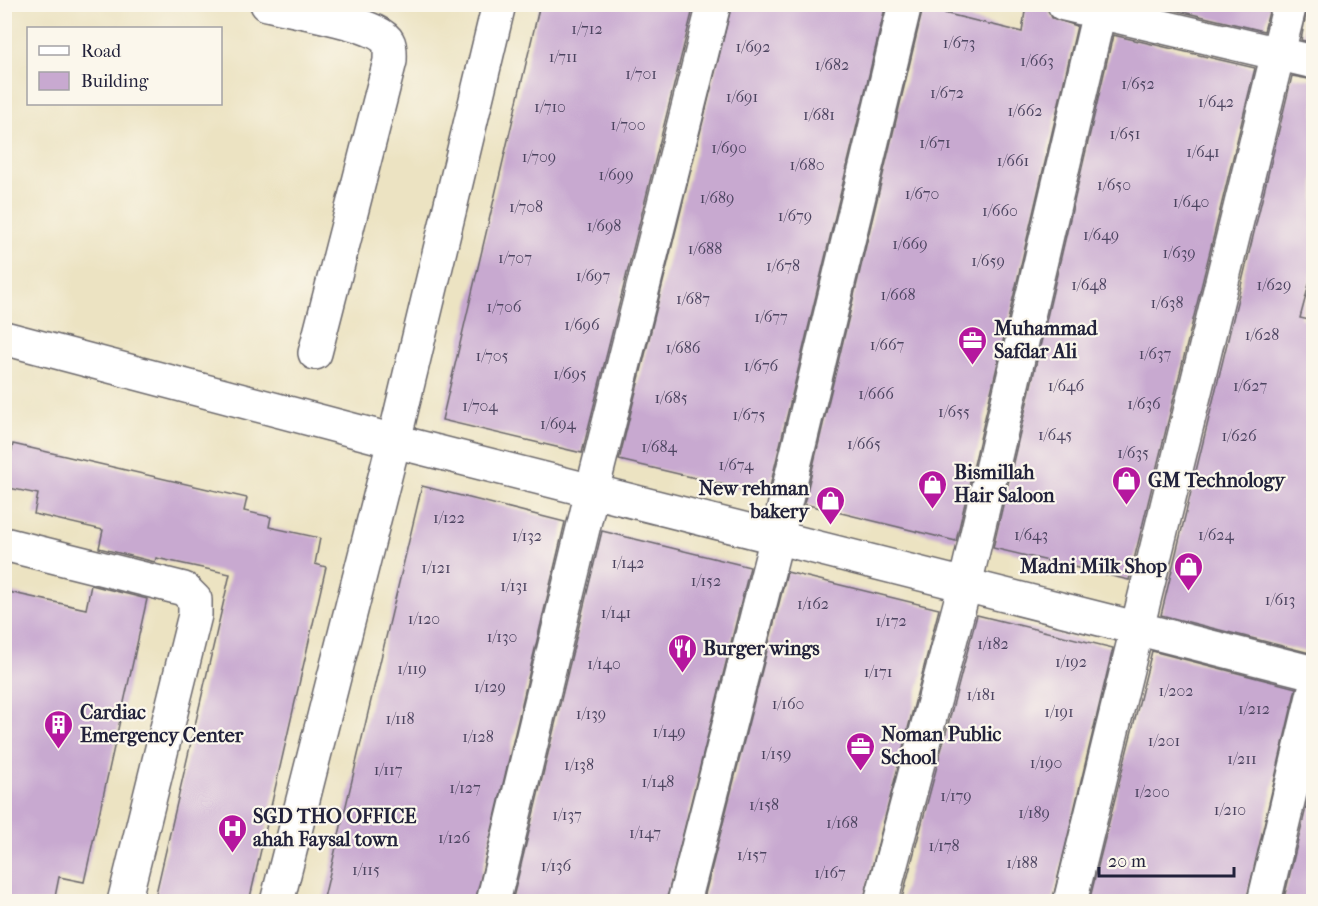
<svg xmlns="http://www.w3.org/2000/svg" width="1318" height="906" viewBox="0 0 1318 906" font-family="'IM FELL French Canon',serif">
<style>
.building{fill:#c8a9d0}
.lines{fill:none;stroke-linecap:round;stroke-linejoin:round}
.minor-casing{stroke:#69666a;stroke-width:36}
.minor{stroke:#fff;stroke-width:33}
.labels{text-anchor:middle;stroke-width:4.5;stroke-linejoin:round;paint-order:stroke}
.number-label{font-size:16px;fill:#4c4460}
.poi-label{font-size:20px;font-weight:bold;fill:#22223b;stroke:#fbf7ec;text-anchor:start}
</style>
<rect width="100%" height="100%" fill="#fbf7ec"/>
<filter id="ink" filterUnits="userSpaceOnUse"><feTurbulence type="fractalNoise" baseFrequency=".0167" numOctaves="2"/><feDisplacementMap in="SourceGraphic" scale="12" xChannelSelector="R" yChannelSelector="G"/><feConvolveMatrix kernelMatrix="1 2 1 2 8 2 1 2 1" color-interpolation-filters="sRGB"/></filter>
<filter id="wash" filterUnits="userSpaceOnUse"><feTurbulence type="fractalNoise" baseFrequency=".008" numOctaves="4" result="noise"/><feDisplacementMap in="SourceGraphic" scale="24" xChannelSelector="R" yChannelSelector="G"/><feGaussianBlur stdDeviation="1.35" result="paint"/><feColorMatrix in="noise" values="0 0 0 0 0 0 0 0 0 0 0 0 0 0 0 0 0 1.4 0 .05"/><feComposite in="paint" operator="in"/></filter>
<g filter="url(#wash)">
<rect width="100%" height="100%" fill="#ece3c2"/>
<g id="blocks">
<g class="building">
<path d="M 540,4 L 676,4 L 693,9 L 582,453 L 442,420 Z"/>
<path d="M 732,4 L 886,4 L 768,495 L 619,460 Z"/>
<path d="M 1026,4 L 1046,4 L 1052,18 L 1077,26 L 956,541 L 804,504 L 923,8 L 1022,32 Z"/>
<path d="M 1149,4 L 1271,4 L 1264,31 Z"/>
<path d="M 1308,4 L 1314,4 L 1314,43 L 1301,40 Z"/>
<path d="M 1113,35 L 1255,68 L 1129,580 L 993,548 Z"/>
<path d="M 1292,76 L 1314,80 L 1314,266 L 1300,318 L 1314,321 L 1314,654 L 1161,615 Z"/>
<path d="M 13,444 L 247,498 L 244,511 L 271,517 L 269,527 L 320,538 L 315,564 L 326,567 L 249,902 L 154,902 L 230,574 L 156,558 L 155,562 L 99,548 L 103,530 L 34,514 L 38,494 L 4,487 Z"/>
<path d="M 422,486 L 565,522 L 475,902 L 323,902 Z"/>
<path d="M 602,531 L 750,567 L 666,902 L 512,902 Z"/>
<path d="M 787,572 L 939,609 L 863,902 L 703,902 Z"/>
<path d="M 91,585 L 147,599 L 84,882 L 59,877 L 54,902 L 20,902 L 4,898 L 4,591 L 86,609 Z"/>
<path d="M 977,615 L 1113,648 L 1052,902 L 901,902 Z"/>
<path d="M 1152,651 L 1296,688 L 1246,902 L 1089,902 Z"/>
<path d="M 1314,775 L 1314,902 L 1283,902 Z"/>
</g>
</g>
</g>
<g filter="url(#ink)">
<use href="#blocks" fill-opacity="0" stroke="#69666a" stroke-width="1.5"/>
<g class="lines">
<defs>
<g id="minor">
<path d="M 267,4 C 290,10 379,23 388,42 C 391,47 390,56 390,61 L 315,353"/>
<path d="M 1064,4 L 1314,62"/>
<path d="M 4,338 L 394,441 L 1314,673"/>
<path d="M 4,544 L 184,589 L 195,600 L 195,615 L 124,902"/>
<path d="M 277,902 L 394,441 L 499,4"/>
<path d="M 493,902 L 592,491 L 714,4"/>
<path d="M 684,902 L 777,537 L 905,4"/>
<path d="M 881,902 L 965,585 L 1101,4"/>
<path d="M 1070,902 L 1290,4"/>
<path d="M 1264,902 L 1314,692"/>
</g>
</defs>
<use href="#minor" class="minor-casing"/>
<use href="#minor" class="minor"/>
</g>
</g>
<defs>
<symbol id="office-pin" viewBox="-11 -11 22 30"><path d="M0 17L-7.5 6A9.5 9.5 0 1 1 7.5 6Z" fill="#b5179e" stroke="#fbf7ec"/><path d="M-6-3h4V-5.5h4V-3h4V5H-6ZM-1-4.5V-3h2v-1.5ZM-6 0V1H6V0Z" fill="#fff"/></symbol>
<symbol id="shop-pin" viewBox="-11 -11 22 30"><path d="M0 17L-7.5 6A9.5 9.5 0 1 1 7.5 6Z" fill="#b5179e" stroke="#fbf7ec"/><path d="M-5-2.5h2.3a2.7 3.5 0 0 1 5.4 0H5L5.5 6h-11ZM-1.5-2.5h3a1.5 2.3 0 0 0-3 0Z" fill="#fff"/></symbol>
<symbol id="restaurant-pin" viewBox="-11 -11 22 30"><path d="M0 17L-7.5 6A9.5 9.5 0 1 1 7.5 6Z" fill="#b5179e" stroke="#fbf7ec"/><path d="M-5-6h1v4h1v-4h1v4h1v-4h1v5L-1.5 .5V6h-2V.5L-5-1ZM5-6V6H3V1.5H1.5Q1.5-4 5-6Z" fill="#fff"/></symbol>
<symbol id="building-pin" viewBox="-11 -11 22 30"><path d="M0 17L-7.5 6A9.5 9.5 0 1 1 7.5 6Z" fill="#b5179e" stroke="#fbf7ec"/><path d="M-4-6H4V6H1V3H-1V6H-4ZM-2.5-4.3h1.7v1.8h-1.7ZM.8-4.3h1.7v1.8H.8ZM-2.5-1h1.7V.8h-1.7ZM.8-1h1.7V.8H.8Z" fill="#fff"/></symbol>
<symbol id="hospital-pin" viewBox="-11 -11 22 30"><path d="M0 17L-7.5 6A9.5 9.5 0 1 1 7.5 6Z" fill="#b5179e" stroke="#fbf7ec"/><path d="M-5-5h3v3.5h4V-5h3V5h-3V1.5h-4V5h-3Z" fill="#fff"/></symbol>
</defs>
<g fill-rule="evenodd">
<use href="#office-pin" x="956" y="324" width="33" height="45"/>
<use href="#shop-pin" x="1110" y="464" width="33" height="45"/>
<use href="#shop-pin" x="916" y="468" width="33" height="45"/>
<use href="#shop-pin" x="814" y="484" width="33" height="45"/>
<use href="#shop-pin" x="1172" y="550" width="33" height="45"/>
<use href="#restaurant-pin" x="666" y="632" width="33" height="45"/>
<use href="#building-pin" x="42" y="708" width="33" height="45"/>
<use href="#office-pin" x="844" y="730" width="33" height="45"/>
<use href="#hospital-pin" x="216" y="812" width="33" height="45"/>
</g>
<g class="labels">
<g class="number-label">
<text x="587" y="34">1/712</text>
<text x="959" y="48">1/673</text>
<text x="753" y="52">1/692</text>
<text x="563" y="62">1/711</text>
<text x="1037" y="66">1/663</text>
<text x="832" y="70">1/682</text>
<text x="641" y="79">1/701</text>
<text x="1138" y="89">1/652</text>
<text x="947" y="98">1/672</text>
<text x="742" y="102">1/691</text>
<text x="1216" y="107">1/642</text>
<text x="550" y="112">1/710</text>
<text x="1025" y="116">1/662</text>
<text x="819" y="120">1/681</text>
<text x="628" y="130">1/700</text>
<text x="1125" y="139">1/651</text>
<text x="935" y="148">1/671</text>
<text x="729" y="153">1/690</text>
<text x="1203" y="157">1/641</text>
<text x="539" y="162">1/709</text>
<text x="1013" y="166">1/661</text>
<text x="807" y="170">1/680</text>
<text x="616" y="180">1/699</text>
<text x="1114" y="190">1/650</text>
<text x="922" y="199">1/670</text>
<text x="717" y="203">1/689</text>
<text x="1191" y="207">1/640</text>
<text x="526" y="212">1/708</text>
<text x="1000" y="216">1/660</text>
<text x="795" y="221">1/679</text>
<text x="604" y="231">1/698</text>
<text x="1101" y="240">1/649</text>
<text x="910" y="249">1/669</text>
<text x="705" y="254">1/688</text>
<text x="1179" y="258">1/639</text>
<text x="515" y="263">1/707</text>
<text x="988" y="266">1/659</text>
<text x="783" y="271">1/678</text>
<text x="593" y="281">1/697</text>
<text x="1089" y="290">1/648</text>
<text x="1274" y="290">1/629</text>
<text x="898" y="300">1/668</text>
<text x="693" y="304">1/687</text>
<text x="1167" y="308">1/638</text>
<text x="504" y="312">1/706</text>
<text x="771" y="322">1/677</text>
<text x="582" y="330">1/696</text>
<text x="1262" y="340">1/628</text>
<text x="887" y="350">1/667</text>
<text x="683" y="353">1/686</text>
<text x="1155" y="359">1/637</text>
<text x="492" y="361">1/705</text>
<text x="761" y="371">1/676</text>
<text x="570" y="379">1/695</text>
<text x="1066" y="391">1/646</text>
<text x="1250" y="391">1/627</text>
<text x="876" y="399">1/666</text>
<text x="671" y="403">1/685</text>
<text x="1144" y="409">1/636</text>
<text x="480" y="411">1/704</text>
<text x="954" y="417">1/655</text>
<text x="749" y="420">1/675</text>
<text x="558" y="429">1/694</text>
<text x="1055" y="440">1/645</text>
<text x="1239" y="441">1/626</text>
<text x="864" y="449">1/665</text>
<text x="659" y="452">1/684</text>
<text x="1133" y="458">1/635</text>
<text x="736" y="470">1/674</text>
<text x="449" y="523">1/122</text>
<text x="1031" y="540">1/643</text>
<text x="1216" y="540">1/624</text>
<text x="527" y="541">1/132</text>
<text x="628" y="568">1/142</text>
<text x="436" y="573">1/121</text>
<text x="706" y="586">1/152</text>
<text x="514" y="591">1/131</text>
<text x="1280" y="605">1/613</text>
<text x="813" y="609">1/162</text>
<text x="616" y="618">1/141</text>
<text x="424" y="624">1/120</text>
<text x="891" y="626">1/172</text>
<text x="502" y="642">1/130</text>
<text x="993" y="649">1/182</text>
<text x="1071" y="667">1/192</text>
<text x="604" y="669">1/140</text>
<text x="412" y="674">1/119</text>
<text x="878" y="677">1/171</text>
<text x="490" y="692">1/129</text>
<text x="1176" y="696">1/202</text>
<text x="981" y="700">1/181</text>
<text x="788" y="709">1/160</text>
<text x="1254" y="714">1/212</text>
<text x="1059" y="717">1/191</text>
<text x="591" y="719">1/139</text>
<text x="400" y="724">1/118</text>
<text x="669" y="737">1/149</text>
<text x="478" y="742">1/128</text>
<text x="1164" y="746">1/201</text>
<text x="776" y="759">1/159</text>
<text x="1242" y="764">1/211</text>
<text x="1046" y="768">1/190</text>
<text x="579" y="770">1/138</text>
<text x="388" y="775">1/117</text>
<text x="658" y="787">1/148</text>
<text x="465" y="793">1/127</text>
<text x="1152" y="797">1/200</text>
<text x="956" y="801">1/179</text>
<text x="764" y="810">1/158</text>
<text x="1230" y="815">1/210</text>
<text x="1034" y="818">1/189</text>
<text x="567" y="820">1/137</text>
<text x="842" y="828">1/168</text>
<text x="645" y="838">1/147</text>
<text x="454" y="843">1/126</text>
<text x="944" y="851">1/178</text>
<text x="752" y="860">1/157</text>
<text x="1022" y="868">1/188</text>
<text x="556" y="871">1/136</text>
<text x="366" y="875">1/115</text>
<text x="830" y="878">1/167</text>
</g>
<g class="poi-label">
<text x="994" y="335">Muhammad<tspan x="994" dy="23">Safdar Ali</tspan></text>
<text x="954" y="479">Bismillah<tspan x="954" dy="23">Hair Saloon</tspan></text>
<text x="1148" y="487">GM Technology</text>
<text x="809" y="495" text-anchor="end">New rehman<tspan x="809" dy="23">bakery</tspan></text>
<text x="1167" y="573" text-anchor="end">Madni Milk Shop</text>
<text x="703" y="655">Burger wings</text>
<text x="80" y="719">Cardiac<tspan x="80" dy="23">Emergency Center</tspan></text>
<text x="881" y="741">Noman Public<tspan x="881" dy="23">School</tspan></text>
<text x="253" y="823">SGD THO OFFICE<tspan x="253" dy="23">ahah Faysal town</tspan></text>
</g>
</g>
<rect width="1318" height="906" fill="none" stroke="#fbf7ec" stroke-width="24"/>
<rect x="27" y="27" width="195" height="78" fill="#fbf7ec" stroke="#a4a2a5" stroke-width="1.5"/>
<rect x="39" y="46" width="30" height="9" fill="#ffffff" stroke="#a4a2a5" stroke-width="1.5"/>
<text x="81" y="57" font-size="18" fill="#22223b">Road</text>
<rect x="39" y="72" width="30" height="18" fill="#c8a9d0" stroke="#a4a2a5" stroke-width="1.5"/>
<text x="81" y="87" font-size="18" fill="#22223b">Building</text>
<path d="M1099 867v9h135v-9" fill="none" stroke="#22223b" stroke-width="3"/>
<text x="1108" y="867" font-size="18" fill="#22223b" stroke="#fbf7ec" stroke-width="4.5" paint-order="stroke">20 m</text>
</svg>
